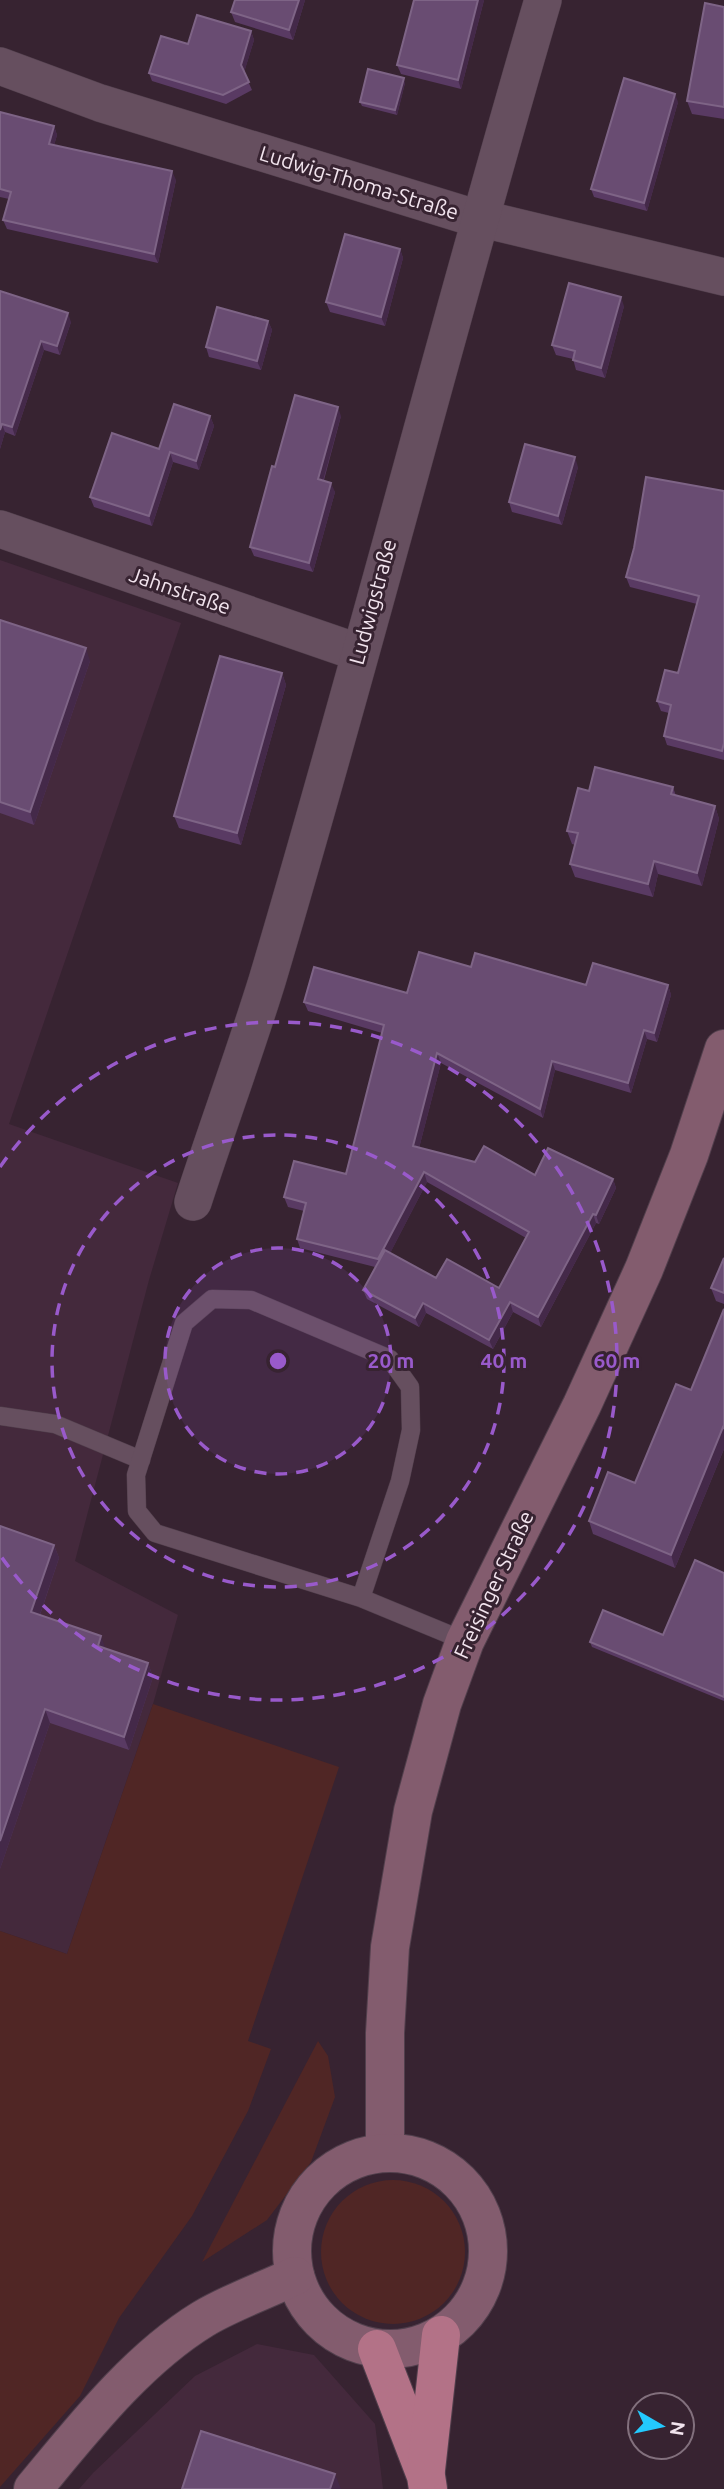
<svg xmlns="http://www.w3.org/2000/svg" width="724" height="2489" viewBox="0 0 724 2489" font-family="Ubuntu,sans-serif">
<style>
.built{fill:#44293c}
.green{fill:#502625}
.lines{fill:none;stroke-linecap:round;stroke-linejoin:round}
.service-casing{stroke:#513f4c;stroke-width:19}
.minor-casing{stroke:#513f4c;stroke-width:38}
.secondary-casing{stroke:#513f4c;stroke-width:40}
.trunk-casing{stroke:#513f4c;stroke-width:40}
.service{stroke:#664f5f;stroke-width:18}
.minor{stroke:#664f5f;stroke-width:37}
.secondary{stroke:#835c6e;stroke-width:38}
.trunk{stroke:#b37287;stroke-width:38}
.wall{fill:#593a63;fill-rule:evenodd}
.shaded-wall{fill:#442949}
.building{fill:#694c72;stroke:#7e6486;stroke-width:2}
.ring{fill:none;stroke:#995acb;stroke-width:3.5;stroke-dasharray:12 9}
.labels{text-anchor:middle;stroke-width:6;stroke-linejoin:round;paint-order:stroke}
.street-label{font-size:21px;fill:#f2e4ee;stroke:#372331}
.centre{fill:#995acb;stroke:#372331;stroke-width:3.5}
.ring-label{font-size:21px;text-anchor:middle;font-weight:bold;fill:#995acb;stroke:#372331;stroke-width:6;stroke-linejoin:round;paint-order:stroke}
</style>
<rect width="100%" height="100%" fill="#372331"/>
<g class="built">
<path d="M 0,560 L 181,623 L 9,1124 L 178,1183 L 149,1280 L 75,1561 L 178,1615 L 153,1704 L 67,1954 L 0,1931 Z"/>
<path d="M 257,2344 L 314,2355 L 375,2424 L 383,2489 L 79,2489 L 93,2473 L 195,2376 Z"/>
</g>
<g class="green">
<path d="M 153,1704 L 339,1767 L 248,2041 L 271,2049 L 248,2111 L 192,2216 L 119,2318 L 80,2396 L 0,2487 L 0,1931 L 67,1954 Z"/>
<path d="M 318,2041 L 328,2056 L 335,2097 L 311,2162 L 267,2220 L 202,2262 Z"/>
<circle cx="393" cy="2252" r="72"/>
</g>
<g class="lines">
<defs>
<g id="service">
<path d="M 0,1416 L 55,1424 L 141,1460"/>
<path d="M 361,1598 L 400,1481 L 411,1430 L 410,1387 L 390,1359 L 251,1300 L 212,1299 L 184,1323 L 136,1475 L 137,1511 L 155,1533 L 361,1598 L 465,1641"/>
</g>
<g id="minor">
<path d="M 0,66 L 100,103 L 462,214 L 724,277"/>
<path d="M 0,529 L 360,653"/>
<path d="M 193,1202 C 217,1128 244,1055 267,981 C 364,656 447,326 543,0"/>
</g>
<g id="secondary">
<path d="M 385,2152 L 385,2033 L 390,1947 L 413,1811 L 442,1704 L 465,1641 L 582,1405 L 644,1269 L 689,1155 L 724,1049"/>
<circle cx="390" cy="2251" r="98"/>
<path d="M 33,2489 C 82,2430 136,2360 203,2319 C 229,2303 266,2290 295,2276"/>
</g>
<g id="trunk">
<path d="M 377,2349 L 426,2476 L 428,2489"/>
<path d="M 426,2470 L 441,2335"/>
</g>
</defs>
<use href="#service" class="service-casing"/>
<use href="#minor" class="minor-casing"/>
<use href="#secondary" class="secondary-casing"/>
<use href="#trunk" class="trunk-casing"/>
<use href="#service" class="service"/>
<use href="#minor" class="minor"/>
<use href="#secondary" class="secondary"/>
<use href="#trunk" class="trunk"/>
</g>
<g class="wall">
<path d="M 305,0 L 293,40 L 235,22 L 231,12 Z"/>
<path d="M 484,0 L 461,89 L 401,74 L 397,65 Z"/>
<path d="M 724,7 L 724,119 L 692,114 L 687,101 Z"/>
<path d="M 251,31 L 254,40 L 244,72 L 252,90 L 226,104 L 152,81 L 149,73 L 188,44 Z"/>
<path d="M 405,83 L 397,115 L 362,106 L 360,102 Z"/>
<path d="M 678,102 L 647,211 L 594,197 L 591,189 Z"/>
<path d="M 0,112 L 54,126 L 57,135 L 54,145 L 176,180 L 158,263 L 7,229 L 3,220 L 9,199 L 0,197 Z"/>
<path d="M 400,249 L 403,258 L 385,326 L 330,312 L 326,302 Z"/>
<path d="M 0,291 L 71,322 L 60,355 L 44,350 L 15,436 L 5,432 L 0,449 Z"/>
<path d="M 624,306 L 605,378 L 576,370 L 573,359 L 556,355 L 552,345 Z"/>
<path d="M 268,321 L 272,330 L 261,370 L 209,357 L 206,347 Z"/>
<path d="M 210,416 L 214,426 L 199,470 L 173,462 L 152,526 L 94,507 L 90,497 L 159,449 Z"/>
<path d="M 341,416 L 324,480 L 335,492 L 313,572 L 254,556 L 250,547 L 275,467 Z"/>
<path d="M 578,467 L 562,525 L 512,512 L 509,502 Z"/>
<path d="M 724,491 L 724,760 L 667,745 L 664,736 L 669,713 L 661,711 L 657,701 L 678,673 L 697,604 L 630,587 L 626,577 Z"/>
<path d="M 0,620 L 90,661 L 34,825 L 0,813 Z"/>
<path d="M 282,673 L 286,685 L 241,845 L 179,828 L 174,816 Z"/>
<path d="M 673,787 L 676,796 L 715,806 L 719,819 L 702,886 L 658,874 L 653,897 L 575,877 L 570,864 L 575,845 L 572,844 L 567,831 L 589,791 Z"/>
<path d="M 471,967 L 586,985 L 668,985 L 671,995 L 657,1042 L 647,1039 L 631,1093 L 555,1070 L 543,1118 L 441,1063 L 419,1148 L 475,1162 L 535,1175 L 613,1179 L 616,1188 L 599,1224 L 596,1223 L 541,1327 L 513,1312 L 493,1349 L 426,1313 L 419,1327 L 367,1299 L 363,1290 L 375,1267 L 300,1248 L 297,1239 L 304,1211 L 288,1207 L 284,1197 L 346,1174 L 382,1033 L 308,1011 L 304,1002 L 407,993 ZM 427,1182 L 526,1238 L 499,1288 L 436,1278 L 390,1253 Z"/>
<path d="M 724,1258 L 724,1304 L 716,1301 L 711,1288 Z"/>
<path d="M 724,1309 L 724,1449 L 675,1568 L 593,1534 L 589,1521 L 635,1483 L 691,1390 Z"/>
<path d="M 0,1526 L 54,1545 L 59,1558 L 40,1615 L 106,1649 L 148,1663 L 153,1677 L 129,1750 L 50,1723 L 0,1869 Z"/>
<path d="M 724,1573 L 724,1701 L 592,1647 L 590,1642 L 663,1635 Z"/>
</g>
<g class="shaded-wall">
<path d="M 299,0 L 305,0 L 293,40 L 289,30 Z"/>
<path d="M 478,0 L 484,0 L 461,89 L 458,80 Z"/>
<path d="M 251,31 L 254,40 L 244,73 L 241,65 Z"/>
<path d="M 404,78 L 405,83 L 397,115 L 395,110 Z"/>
<path d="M 675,94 L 678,102 L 647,211 L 644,203 Z"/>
<path d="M 54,126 L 57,135 L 52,153 L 49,144 Z"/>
<path d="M 172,171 L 176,180 L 158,263 L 154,254 Z"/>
<path d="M 400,249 L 403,258 L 385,326 L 381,317 Z"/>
<path d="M 621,297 L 624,306 L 605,378 L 601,368 Z"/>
<path d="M 68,313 L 71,322 L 60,355 L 57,346 Z"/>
<path d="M 268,321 L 272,330 L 261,370 L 257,361 Z"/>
<path d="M 41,341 L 44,350 L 15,436 L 12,427 Z"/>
<path d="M 338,407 L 341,416 L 321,488 L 318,479 Z"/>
<path d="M 210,416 L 214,426 L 199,470 L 196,461 Z"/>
<path d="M 2,424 L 5,432 L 0,449 L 0,430 Z"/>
<path d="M 170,452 L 173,462 L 152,526 L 149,516 Z"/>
<path d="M 575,457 L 578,467 L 562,525 L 558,516 Z"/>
<path d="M 331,483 L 335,492 L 313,572 L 309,563 Z"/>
<path d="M 86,648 L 90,661 L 34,825 L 30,812 Z"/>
<path d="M 282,673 L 286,685 L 241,845 L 237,833 Z"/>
<path d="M 715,806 L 719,819 L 702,886 L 697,873 Z"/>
<path d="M 654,861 L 658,874 L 653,897 L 648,884 Z"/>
<path d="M 668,985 L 671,995 L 657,1042 L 654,1033 Z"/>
<path d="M 644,1030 L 647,1039 L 631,1093 L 628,1083 Z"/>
<path d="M 437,1053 L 441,1063 L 417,1156 L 413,1146 Z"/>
<path d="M 552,1061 L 555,1070 L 543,1118 L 540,1109 Z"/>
<path d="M 424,1172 L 427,1182 L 382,1269 L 378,1259 Z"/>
<path d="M 613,1179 L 616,1188 L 599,1224 L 596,1215 Z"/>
<path d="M 593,1214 L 596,1223 L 541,1327 L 538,1317 Z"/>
<path d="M 510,1302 L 513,1312 L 493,1349 L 489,1340 Z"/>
<path d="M 423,1303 L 426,1313 L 419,1327 L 415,1318 Z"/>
<path d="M 723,1427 L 724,1431 L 724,1449 L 675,1568 L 671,1555 Z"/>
<path d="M 54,1545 L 59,1558 L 36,1626 L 31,1612 Z"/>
<path d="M 101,1636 L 106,1650 L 98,1646 Z"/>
<path d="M 148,1663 L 153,1677 L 129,1750 L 124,1737 Z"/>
<path d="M 45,1709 L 50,1723 L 0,1869 L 0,1841 Z"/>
<path d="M 335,2474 L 341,2489 L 330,2489 Z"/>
</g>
<g class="building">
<path d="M 235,0 L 299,0 L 289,30 L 231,12 Z"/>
<path d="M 414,0 L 478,0 L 458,80 L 397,65 Z"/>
<path d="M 705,3 L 724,7 L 724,107 L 687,101 Z"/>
<path d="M 197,15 L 251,31 L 241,65 L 249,82 L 223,95 L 149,73 L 161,36 L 188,44 Z"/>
<path d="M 368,69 L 404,78 L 395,110 L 360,102 Z"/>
<path d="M 624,78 L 675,94 L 644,203 L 591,189 Z"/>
<path d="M 0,112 L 54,126 L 49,144 L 172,171 L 154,254 L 3,220 L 11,192 L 0,189 Z"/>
<path d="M 345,234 L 400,249 L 381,317 L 326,302 Z"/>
<path d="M 569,283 L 621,297 L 601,368 L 573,360 L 575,351 L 552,345 Z"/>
<path d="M 0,291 L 68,313 L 57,346 L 41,341 L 12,427 L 2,424 L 0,430 Z"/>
<path d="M 217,307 L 268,321 L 257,361 L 206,347 Z"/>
<path d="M 295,395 L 338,407 L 318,479 L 331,483 L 309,563 L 250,547 L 272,466 L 275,467 Z"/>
<path d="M 174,404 L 210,416 L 196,461 L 170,452 L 149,516 L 90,497 L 112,433 L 159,449 Z"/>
<path d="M 525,444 L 575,457 L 558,516 L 509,502 Z"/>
<path d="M 646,477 L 724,491 L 724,743 L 722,751 L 664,736 L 671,705 L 657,701 L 665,670 L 678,673 L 699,596 L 626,577 L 634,548 Z"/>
<path d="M 0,620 L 86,648 L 30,812 L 0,802 Z"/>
<path d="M 220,656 L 282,673 L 237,833 L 174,816 Z"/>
<path d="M 595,767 L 673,787 L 671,794 L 715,806 L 697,873 L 654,861 L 648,884 L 570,864 L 578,833 L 567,831 L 578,788 L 589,791 Z"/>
<path d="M 419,952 L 471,967 L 475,953 L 586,985 L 593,963 L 668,985 L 654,1033 L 644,1030 L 628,1083 L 552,1061 L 540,1109 L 437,1053 L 413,1146 L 475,1162 L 484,1146 L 535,1175 L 548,1148 L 613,1179 L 596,1215 L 593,1214 L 538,1317 L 510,1302 L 489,1340 L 423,1303 L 415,1318 L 363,1290 L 385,1250 L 436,1278 L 447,1259 L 499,1288 L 529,1232 L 424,1172 L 378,1259 L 297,1239 L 306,1203 L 284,1197 L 294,1161 L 346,1174 L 384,1025 L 304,1002 L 314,967 L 407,993 Z"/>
<path d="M 724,1258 L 724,1293 L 711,1288 Z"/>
<path d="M 724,1309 L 724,1428 L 723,1427 L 671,1555 L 589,1521 L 608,1472 L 635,1483 L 676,1384 L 691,1390 Z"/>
<path d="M 0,1526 L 54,1545 L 31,1612 L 101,1636 L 98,1646 L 148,1663 L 124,1737 L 45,1709 L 0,1841 Z"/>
<path d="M 695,1560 L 724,1573 L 724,1697 L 590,1642 L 603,1610 L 663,1635 Z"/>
<path d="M 201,2431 L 335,2474 L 330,2489 L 182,2489 Z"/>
</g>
<circle cx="278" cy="1361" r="113" fill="#995acb" fill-opacity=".12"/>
<g class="ring">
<circle cx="278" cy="1361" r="113"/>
<circle cx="278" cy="1361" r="226"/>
<path d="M0 1167A339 339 0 1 1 0 1555"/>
</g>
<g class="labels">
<g class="street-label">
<text transform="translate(359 183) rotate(17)" y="7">Ludwig-Thoma-Straße</text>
<text transform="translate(180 591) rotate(19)" y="7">Jahnstraße</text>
<text transform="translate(373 602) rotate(-75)" y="7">Ludwigstraße</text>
<text transform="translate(494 1585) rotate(-65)" y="7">Freisinger Straße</text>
</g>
</g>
<circle cx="278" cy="1361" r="10" class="centre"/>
<g class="ring-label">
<text x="391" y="1368">20 m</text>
<text x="504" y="1368">40 m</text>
<text x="617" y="1368">60 m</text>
</g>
<g transform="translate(661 2426) rotate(99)"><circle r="33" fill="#372331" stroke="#82707d" stroke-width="2"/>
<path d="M0-5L12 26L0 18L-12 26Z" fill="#23c9fe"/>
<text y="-10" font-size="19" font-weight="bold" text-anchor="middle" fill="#f2e4ee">N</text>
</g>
</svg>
